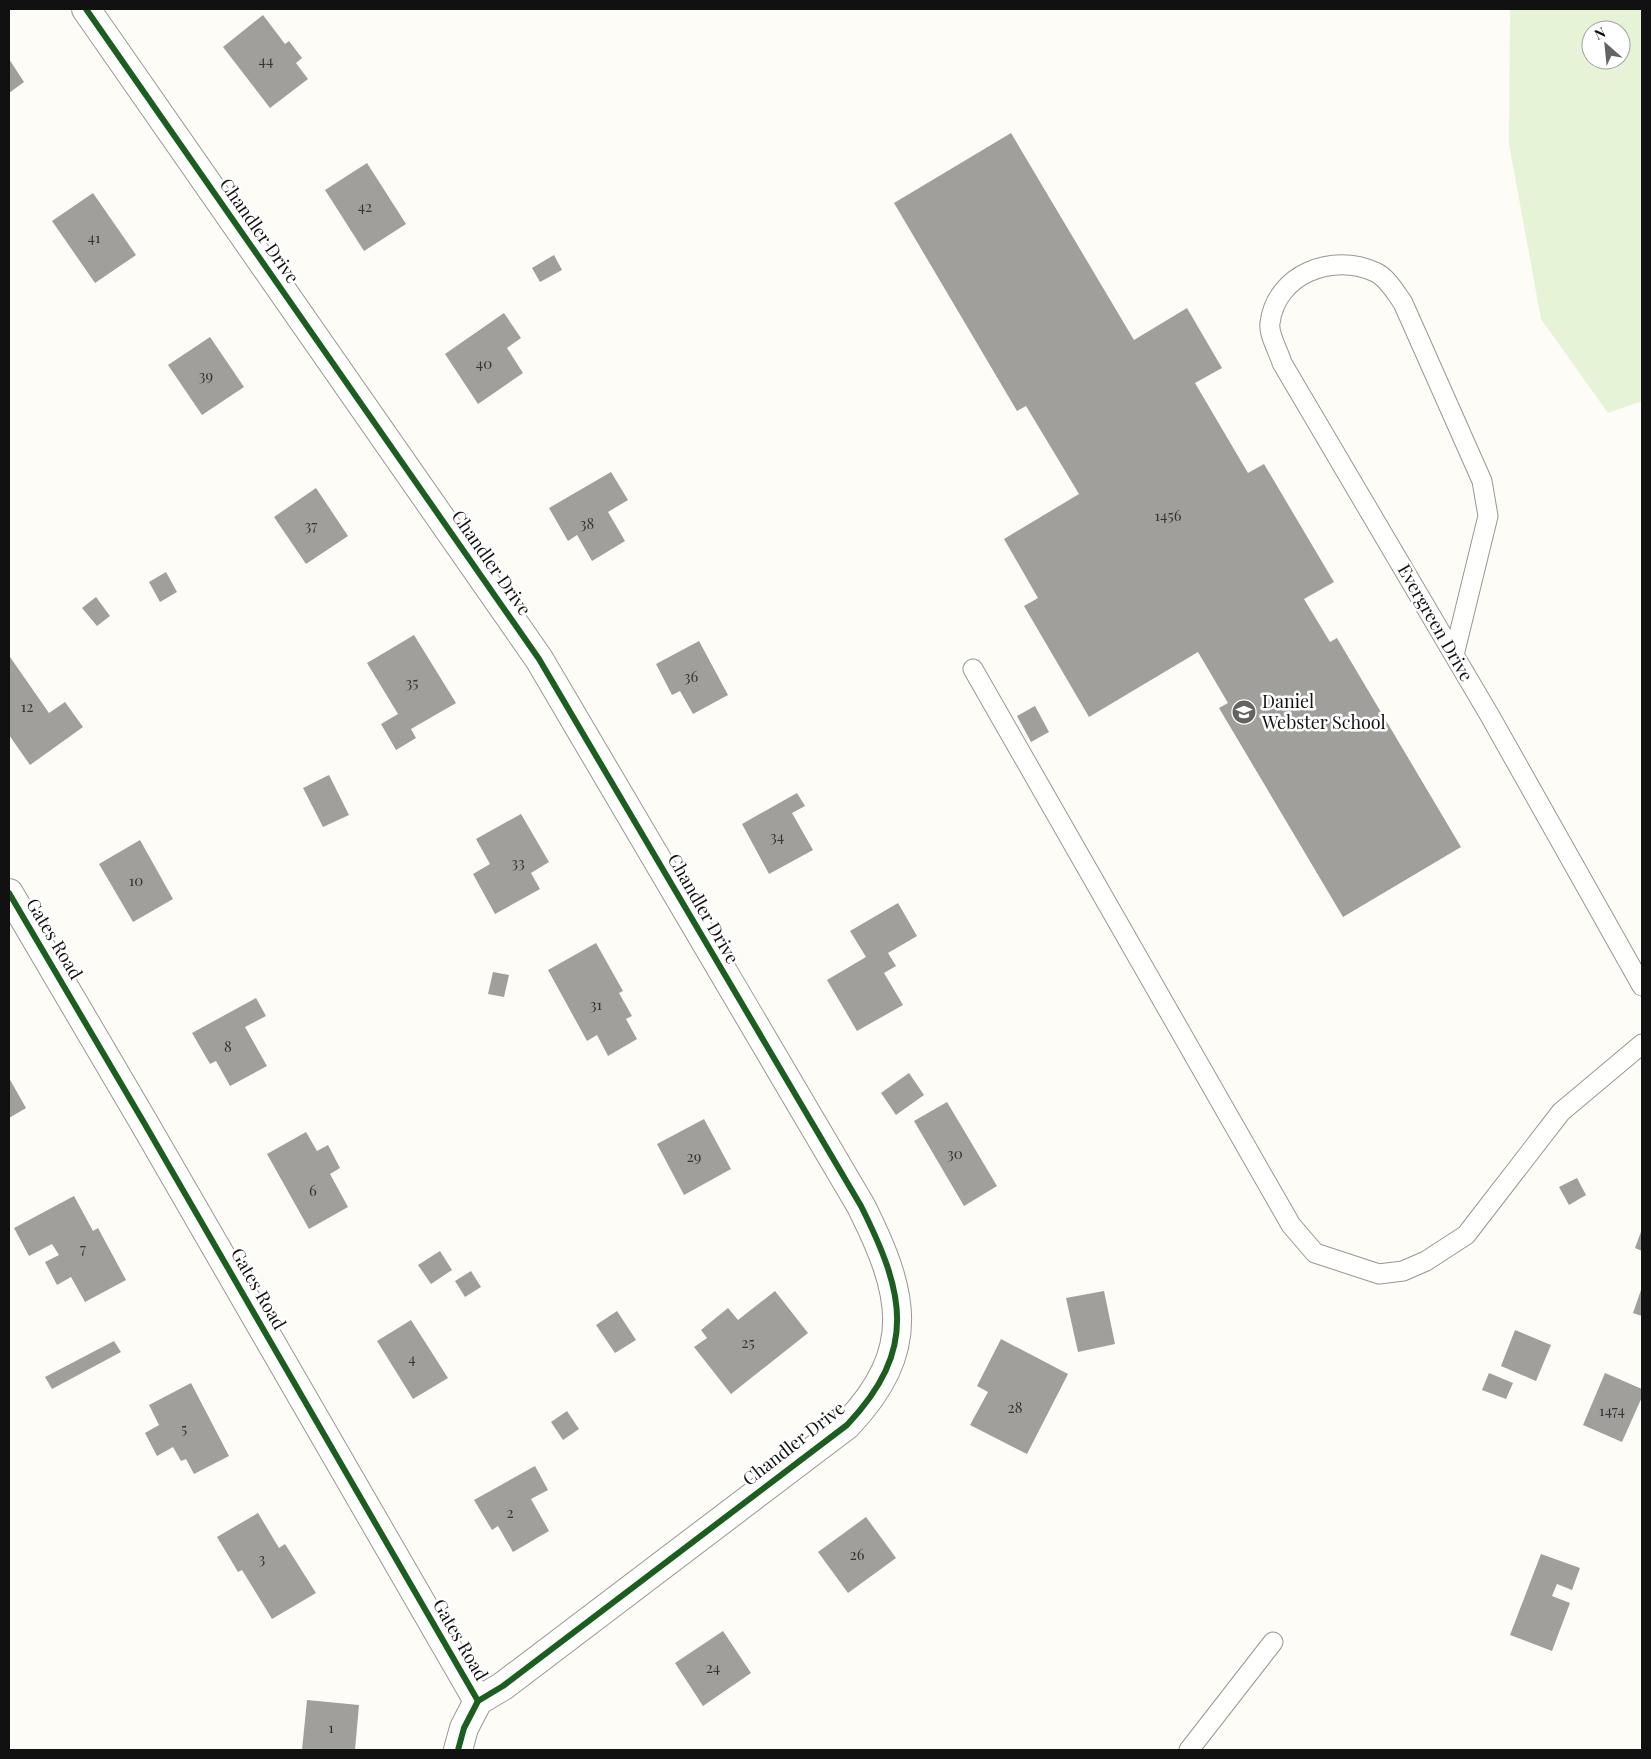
<svg xmlns="http://www.w3.org/2000/svg" width="1651" height="1759" viewBox="0 0 1651 1759" font-family="'Playfair Display',serif">
<style>
.green{fill:#e7f3d7;fill-rule:evenodd}
.building{fill:#a19f9c}
.lines{fill:none;stroke-linecap:round;stroke-linejoin:round}
.lane-casing{stroke:#979795;stroke-width:21}
.street-casing{stroke:#979795;stroke-width:30}
.lane{stroke:#fffffe;stroke-width:19}
.street{stroke:#fffffe;stroke-width:28}
.cycleway-casing{stroke:#fff;stroke-width:9}
.cycleway{stroke:#1b5e20;stroke-width:6}
.labels{text-anchor:middle;stroke-width:5;stroke-linejoin:round;paint-order:stroke}
.number-label{font-size:15px;fill:#353434}
.street-label{font-size:18px;fill:#111;stroke:#fff}
.poi-label{font-size:18px;fill:#111;stroke:#fff;text-anchor:start}
</style>
<rect width="100%" height="100%" fill="#fdfcf7"/>
<path class="green" d="M 1510,9 L 1642,9 L 1642,401 L 1608,413 L 1541,319 L 1509,144 ZM 1591,30 L 1621,30 L 1621,60 L 1591,60 Z"/>
<g class="building">
<path d="M 263,15 L 285,44 L 289,41 L 302,58 L 296,63 L 308,79 L 270,108 L 223,47 Z"/>
<path d="M 9,59 L 24,82 L 9,93 Z"/>
<path d="M 1011,133 L 1134,340 L 1187,308 L 1222,368 L 1195,383 L 1248,473 L 1264,464 L 1334,582 L 1304,599 L 1330,642 L 1337,638 L 1461,847 L 1343,917 L 1219,708 L 1228,703 L 1198,652 L 1089,717 L 1024,606 L 1038,598 L 1004,539 L 1079,494 L 1026,406 L 1017,411 L 894,203 Z"/>
<path d="M 367,163 L 406,224 L 364,251 L 325,190 Z"/>
<path d="M 93,193 L 136,255 L 95,283 L 52,221 Z"/>
<path d="M 554,255 L 562,270 L 540,282 L 532,268 Z"/>
<path d="M 504,313 L 521,338 L 507,348 L 523,373 L 478,404 L 445,354 Z"/>
<path d="M 210,337 L 244,387 L 202,415 L 168,365 Z"/>
<path d="M 611,472 L 628,500 L 608,512 L 625,541 L 592,561 L 577,535 L 568,541 L 549,508 Z"/>
<path d="M 316,488 L 348,536 L 306,564 L 274,517 Z"/>
<path d="M 166,572 L 177,592 L 160,602 L 149,582 Z"/>
<path d="M 96,597 L 110,616 L 97,626 L 82,608 Z"/>
<path d="M 414,635 L 456,703 L 411,729 L 416,738 L 396,750 L 381,724 L 398,714 L 367,663 Z"/>
<path d="M 699,641 L 728,695 L 693,714 L 680,691 L 672,695 L 656,664 Z"/>
<path d="M 10,657 L 49,713 L 65,702 L 83,727 L 30,765 L 9,735 Z"/>
<path d="M 1035,706 L 1049,732 L 1031,742 L 1017,716 Z"/>
<path d="M 329,775 L 349,815 L 323,827 L 303,788 Z"/>
<path d="M 797,793 L 805,806 L 792,813 L 813,850 L 769,874 L 742,824 Z"/>
<path d="M 521,814 L 549,862 L 531,873 L 540,889 L 495,914 L 473,874 L 490,864 L 476,839 Z"/>
<path d="M 140,840 L 173,899 L 133,922 L 99,864 Z"/>
<path d="M 898,903 L 917,936 L 888,953 L 896,966 L 884,973 L 903,1005 L 857,1031 L 827,980 L 866,957 L 850,931 Z"/>
<path d="M 596,943 L 623,991 L 619,993 L 632,1016 L 626,1019 L 637,1039 L 608,1056 L 597,1035 L 587,1041 L 548,970 Z"/>
<path d="M 493,972 L 509,975 L 504,997 L 488,994 Z"/>
<path d="M 256,998 L 266,1016 L 245,1027 L 267,1066 L 230,1086 L 216,1061 L 210,1064 L 192,1033 Z"/>
<path d="M 909,1073 L 924,1095 L 896,1115 L 881,1093 Z"/>
<path d="M 9,1078 L 26,1108 L 9,1118 Z"/>
<path d="M 947,1102 L 997,1186 L 964,1206 L 914,1121 Z"/>
<path d="M 704,1119 L 731,1169 L 684,1195 L 657,1144 Z"/>
<path d="M 306,1132 L 317,1151 L 328,1145 L 340,1168 L 330,1174 L 348,1207 L 309,1229 L 267,1154 Z"/>
<path d="M 1577,1178 L 1586,1195 L 1569,1205 L 1559,1187 Z"/>
<path d="M 74,1196 L 93,1231 L 98,1228 L 126,1280 L 85,1302 L 71,1277 L 57,1285 L 45,1262 L 59,1255 L 52,1244 L 29,1256 L 14,1228 Z"/>
<path d="M 1642,1229 L 1642,1251 L 1635,1248 Z"/>
<path d="M 440,1251 L 452,1270 L 431,1284 L 418,1265 Z"/>
<path d="M 471,1271 L 481,1287 L 465,1297 L 455,1281 Z"/>
<path d="M 1642,1287 L 1642,1316 L 1633,1313 Z"/>
<path d="M 775,1291 L 808,1333 L 731,1394 L 694,1347 L 707,1338 L 701,1330 L 728,1308 L 738,1320 Z"/>
<path d="M 1104,1291 L 1115,1344 L 1078,1352 L 1066,1298 Z"/>
<path d="M 617,1311 L 636,1340 L 615,1353 L 596,1325 Z"/>
<path d="M 411,1320 L 448,1378 L 413,1399 L 377,1341 Z"/>
<path d="M 1515,1330 L 1551,1345 L 1536,1381 L 1501,1366 Z"/>
<path d="M 1001,1339 L 1068,1374 L 1027,1454 L 970,1425 L 988,1392 L 977,1386 Z"/>
<path d="M 114,1341 L 121,1352 L 52,1389 L 45,1377 Z"/>
<path d="M 1489,1373 L 1513,1383 L 1506,1399 L 1482,1390 Z"/>
<path d="M 1605,1373 L 1642,1389 L 1642,1397 L 1622,1442 L 1583,1425 Z"/>
<path d="M 191,1383 L 229,1456 L 194,1474 L 186,1459 L 181,1461 L 173,1447 L 157,1456 L 145,1433 L 159,1425 L 149,1405 Z"/>
<path d="M 567,1411 L 579,1429 L 563,1440 L 551,1422 Z"/>
<path d="M 535,1466 L 548,1490 L 531,1499 L 549,1531 L 513,1552 L 498,1526 L 492,1530 L 474,1500 Z"/>
<path d="M 258,1513 L 279,1548 L 285,1544 L 316,1593 L 272,1619 L 242,1570 L 238,1572 L 217,1537 Z"/>
<path d="M 866,1517 L 896,1558 L 848,1593 L 818,1552 Z"/>
<path d="M 1541,1554 L 1580,1568 L 1572,1590 L 1557,1584 L 1552,1596 L 1570,1603 L 1552,1651 L 1510,1635 Z"/>
<path d="M 723,1631 L 751,1673 L 703,1706 L 675,1663 Z"/>
<path d="M 307,1700 L 359,1705 L 355,1750 L 302,1750 Z"/>
</g>
<g class="lines">
<defs>
<g id="lane">
<path d="M 1454,655 L 1488,516 L 1482,481 L 1403,303 C 1396,293 1387,277 1375,272 C 1333,252 1276,274 1270,323 C 1268,334 1279,352 1282,363 L 1490,716 L 1642,986"/>
<path d="M 973,669 L 1291,1225 L 1315,1253 L 1379,1274 L 1403,1271 L 1426,1261 L 1466,1235 L 1561,1112 L 1642,1044"/>
<path d="M 1189,1750 L 1273,1642"/>
</g>
<g id="street">
<path d="M 86,9 L 539,659 L 861,1206 C 904,1292 919,1349 847,1425 L 503,1686 L 478,1701 L 464,1728 L 458,1750"/>
<path d="M 9,893 L 143,1121 L 478,1701"/>
</g>
</defs>
<use href="#lane" class="lane-casing"/>
<use href="#street" class="street-casing"/>
<use href="#lane" class="lane"/>
<use href="#street" class="street"/>
<defs>
<g id="cycleway">
<path d="M 86,9 L 539,659 L 861,1206 C 904,1292 919,1349 847,1425 L 503,1686 L 478,1701 L 464,1728 L 458,1750"/>
<path d="M 9,893 L 143,1121 L 478,1701"/>
</g>
</defs>
<use href="#cycleway" class="cycleway-casing"/>
<use href="#cycleway" class="cycleway"/>
</g>
<defs>
<symbol id="school-disc" viewBox="-11 -11 22 22"><circle r="9.5" fill="#646362" stroke="#fff"/><path d="M0-5L7-2L0 1L-7-2ZM-4 1L0 2.5L4 1V4Q0 6-4 4Z" fill="#fff"/></symbol>
</defs>
<g fill-rule="evenodd">
<use href="#school-disc" x="1230" y="698" width="28" height="28"/>
</g>
<g class="labels">
<g class="number-label">
<text x="266" y="66">44</text>
<text x="365" y="212">42</text>
<text x="94" y="243">41</text>
<text x="484" y="369">40</text>
<text x="206" y="381">39</text>
<text x="1168" y="521">1456</text>
<text x="587" y="529">38</text>
<text x="311" y="531">37</text>
<text x="691" y="682">36</text>
<text x="412" y="688">35</text>
<text x="27" y="712">12</text>
<text x="777" y="842">34</text>
<text x="518" y="868">33</text>
<text x="136" y="886">10</text>
<text x="596" y="1010">31</text>
<text x="228" y="1052">8</text>
<text x="955" y="1159">30</text>
<text x="694" y="1162">29</text>
<text x="313" y="1196">6</text>
<text x="83" y="1254">7</text>
<text x="748" y="1348">25</text>
<text x="412" y="1364">4</text>
<text x="1015" y="1413">28</text>
<text x="1612" y="1416">1474</text>
<text x="184" y="1434">5</text>
<text x="510" y="1518">2</text>
<text x="857" y="1560">26</text>
<text x="262" y="1564">3</text>
<text x="713" y="1673">24</text>
<text x="331" y="1733">1</text>
</g>
<g class="street-label">
<text transform="translate(259 231) rotate(55)" y="6">Chandler Drive</text>
<text transform="translate(491 563) rotate(55)" y="6">Chandler Drive</text>
<text transform="translate(1435 623) rotate(60)" y="6">Evergreen Drive</text>
<text transform="translate(703 909) rotate(60)" y="6">Chandler Drive</text>
<text transform="translate(54 939) rotate(59)" y="6">Gates Road</text>
<text transform="translate(258 1289) rotate(60)" y="6">Gates Road</text>
<text transform="translate(794 1444) rotate(-38)" y="6">Chandler Drive</text>
<text transform="translate(460 1640) rotate(60)" y="6">Gates Road</text>
</g>
<g class="poi-label">
<text x="1262" y="708">Daniel<tspan x="1262" dy="21">Webster School</tspan></text>
</g>
</g>
<rect width="1651" height="1759" fill="none" stroke="#111111" stroke-width="20"/>
<g transform="translate(1606 45) rotate(333)"><circle r="24" fill="#ffffff" stroke="#a0a0a0"/>
<path d="M0-4L9 19L0 12L-9 19Z" fill="#646362"/>
<text y="-8" font-size="14" font-weight="bold" text-anchor="middle" fill="#111111">N</text>
</g>
</svg>
